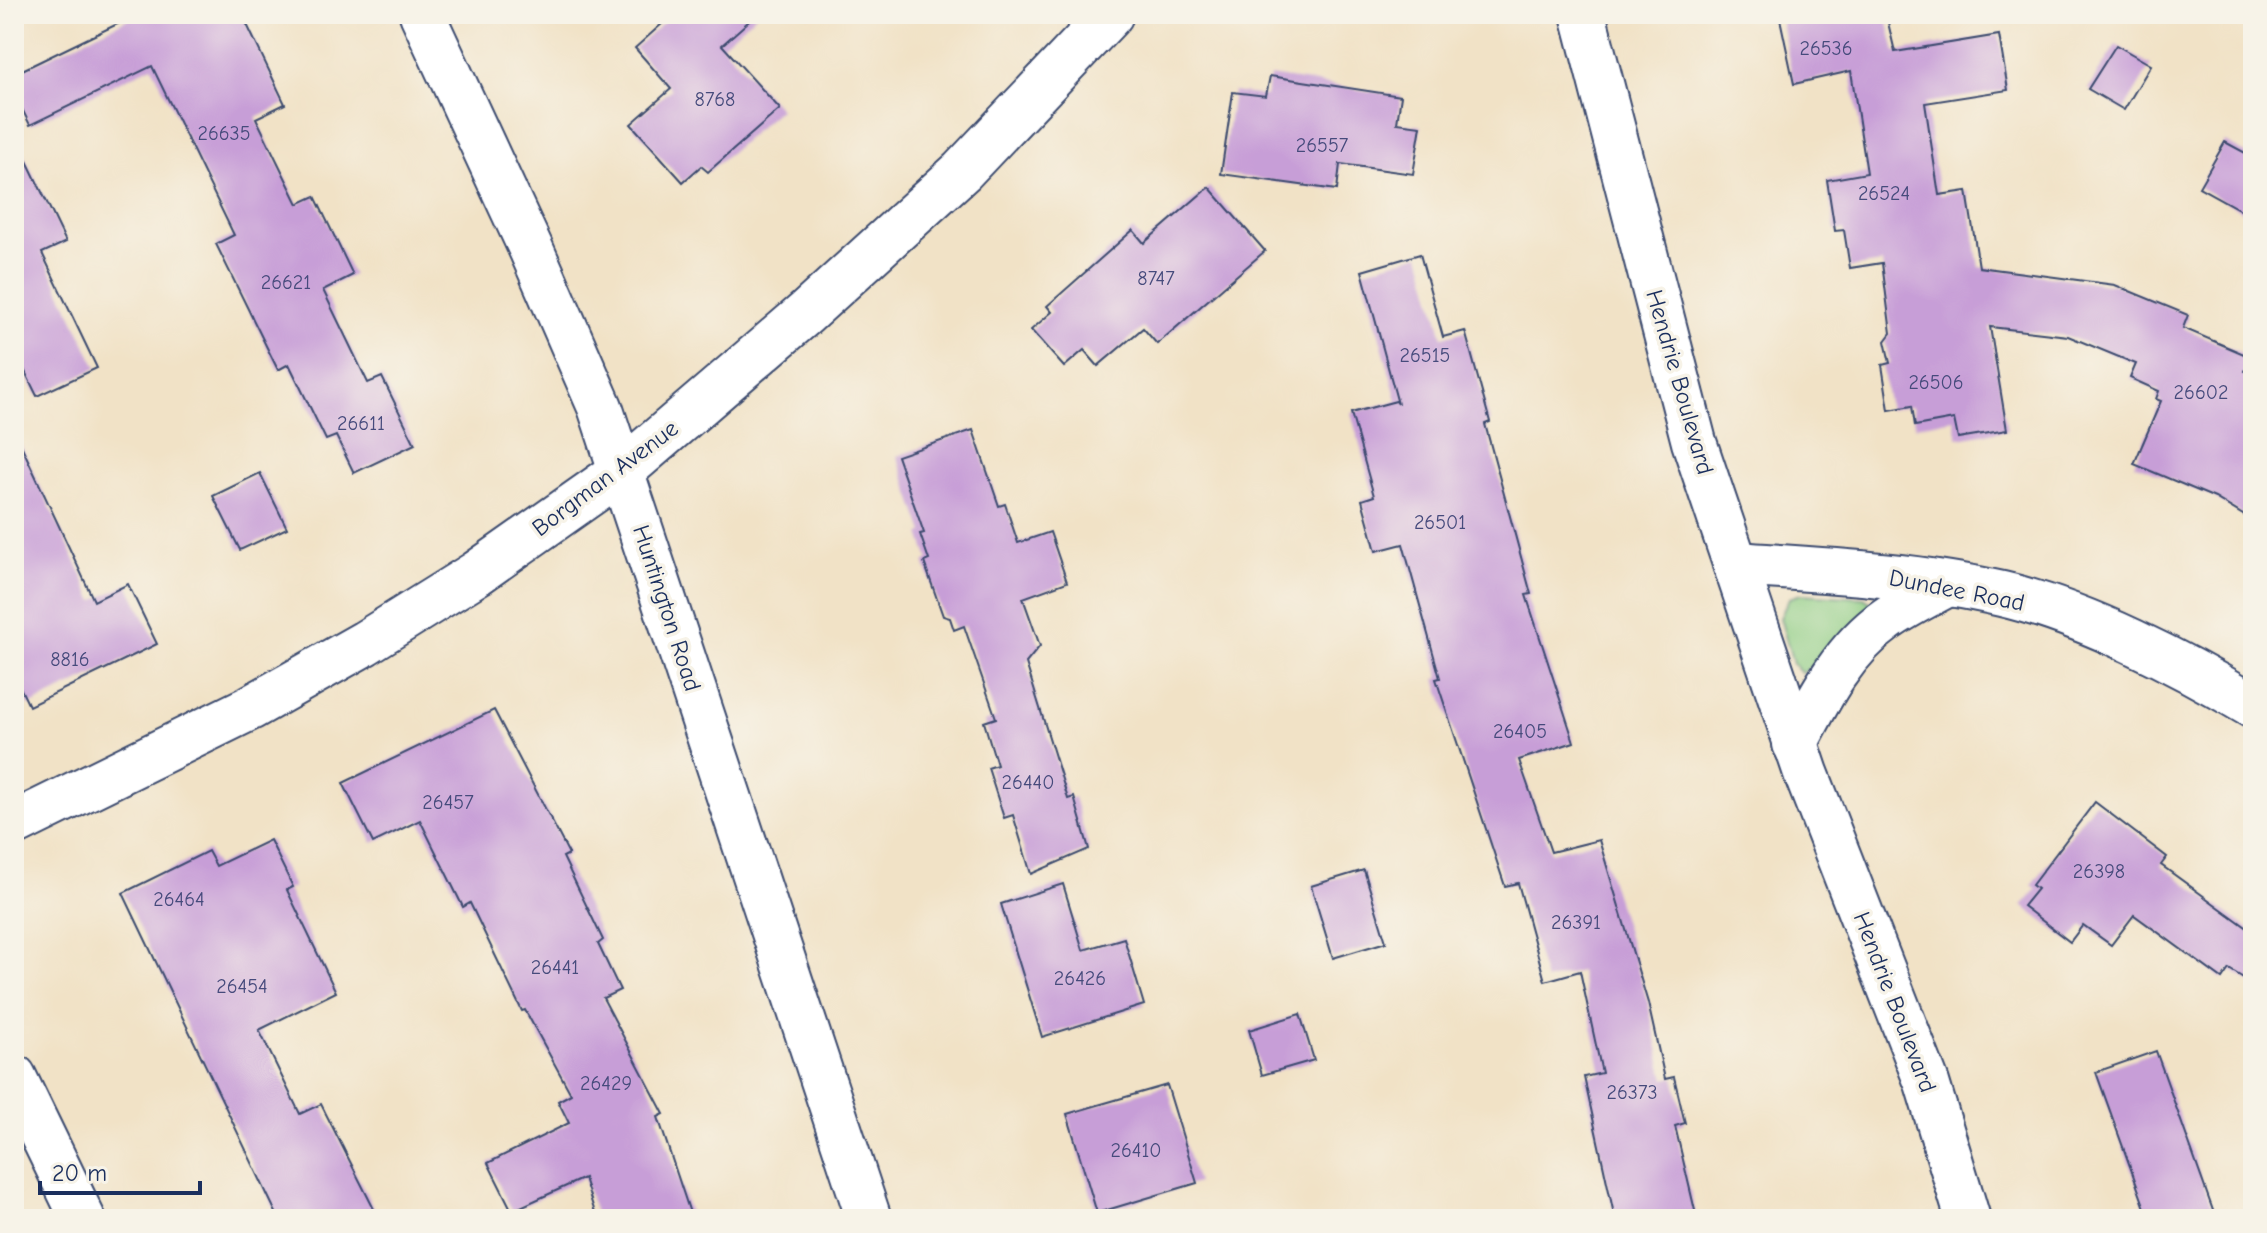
<svg xmlns="http://www.w3.org/2000/svg" width="2267" height="1233" viewBox="0 0 2267 1233" font-family="'Comic Neue',sans-serif">
<style>
.green{fill:#8fcd84;stroke:#557e71;stroke-width:2}
.building{fill:#c79ed7}
.lines{fill:none;stroke-linecap:round;stroke-linejoin:round}
.minor-casing{stroke:#3b4a6e;stroke-width:48}
.minor{stroke:#fff;stroke-width:44}
.labels{text-anchor:middle;stroke-width:7;stroke-linejoin:round;paint-order:stroke}
.number-label{font-size:20px;fill:#464b7c}
.street-label{font-size:24px;fill:#1b2f5e;stroke:#f7f3e8}
</style>
<rect width="100%" height="100%" fill="#f7f3e8"/>
<filter id="ink" filterUnits="userSpaceOnUse"><feTurbulence type="fractalNoise" baseFrequency=".0125" numOctaves="2"/><feDisplacementMap in="SourceGraphic" scale="16" xChannelSelector="R" yChannelSelector="G"/><feConvolveMatrix kernelMatrix="1 2 1 2 8 2 1 2 1" color-interpolation-filters="sRGB"/></filter>
<filter id="wash" filterUnits="userSpaceOnUse"><feTurbulence type="fractalNoise" baseFrequency=".006" numOctaves="4" result="noise"/><feDisplacementMap in="SourceGraphic" scale="32" xChannelSelector="R" yChannelSelector="G"/><feGaussianBlur stdDeviation="1.8" result="paint"/><feColorMatrix in="noise" values="0 0 0 0 0 0 0 0 0 0 0 0 0 0 0 0 0 1.4 0 .05"/><feComposite in="paint" operator="in"/></filter>
<g filter="url(#wash)">
<rect width="100%" height="100%" fill="#f1e2c6"/>
<path class="green" d="M 1801,594 L 1864,598 L 1871,603 L 1871,608 C 1859,619 1810,672 1801,673 L 1793,663 L 1780,618 L 1789,598 Z"/>
<g id="blocks">
<g class="building">
<path d="M 138,14 L 242,14 L 285,104 L 256,118 L 298,204 L 315,196 L 353,275 L 323,290 L 368,383 L 382,377 L 415,444 L 354,473 L 336,436 L 326,440 L 289,364 L 278,370 L 216,244 L 234,235 L 152,66 L 30,125 L 14,93 L 14,74 Z"/>
<path d="M 673,14 L 757,14 L 722,45 L 780,109 L 708,172 L 701,166 L 683,182 L 631,124 L 671,89 L 635,48 Z"/>
<path d="M 1779,14 L 1886,14 L 1895,52 L 1999,35 L 2008,90 L 1925,103 L 1939,195 L 1967,191 L 1979,267 L 2115,285 L 2188,315 L 2183,328 L 2251,357 L 2245,371 L 2253,374 L 2253,521 L 2215,498 L 2134,464 L 2161,401 L 2156,399 L 2159,391 L 2130,378 L 2136,364 L 2068,336 L 1990,327 L 2007,430 L 1958,438 L 1954,419 L 1915,426 L 1912,406 L 1889,410 L 1882,365 L 1890,363 L 1885,341 L 1891,333 L 1882,263 L 1850,268 L 1844,230 L 1835,231 L 1827,180 L 1867,173 L 1851,71 L 1794,84 Z"/>
<path d="M 2116,45 L 2151,65 L 2124,110 L 2088,89 Z"/>
<path d="M 1270,76 L 1401,96 L 1397,123 L 1421,126 L 1413,174 L 1340,164 L 1337,190 L 1221,174 L 1233,92 L 1266,96 Z"/>
<path d="M 14,134 L 66,242 L 42,253 L 97,368 L 37,396 L 14,349 Z"/>
<path d="M 2225,142 L 2253,157 L 2253,217 L 2199,187 Z"/>
<path d="M 1209,187 L 1265,251 L 1157,344 L 1143,328 L 1098,366 L 1084,350 L 1064,367 L 1031,330 L 1052,312 L 1047,306 L 1133,230 L 1144,243 Z"/>
<path d="M 1420,254 L 1443,337 L 1465,331 L 1490,422 L 1485,424 L 1531,594 L 1526,595 L 1574,742 L 1519,760 L 1551,852 L 1599,840 L 1648,1003 L 1665,1079 L 1674,1077 L 1685,1123 L 1675,1126 L 1697,1219 L 1615,1219 L 1584,1077 L 1602,1073 L 1580,971 L 1545,981 L 1518,883 L 1505,886 L 1436,679 L 1440,678 L 1403,544 L 1376,551 L 1362,500 L 1374,496 L 1351,413 L 1396,401 L 1398,404 L 1362,271 Z"/>
<path d="M 14,430 L 94,601 L 128,584 L 157,644 L 29,706 L 14,675 Z"/>
<path d="M 973,430 L 999,506 L 1005,504 L 1018,543 L 1050,532 L 1067,582 L 1023,598 L 1040,646 L 1026,663 L 1068,799 L 1074,797 L 1089,849 L 1031,874 L 1013,815 L 1004,818 L 988,768 L 997,765 L 984,722 L 996,718 L 964,626 L 954,630 L 950,618 L 943,616 L 924,562 L 929,560 L 920,534 L 924,533 L 897,456 Z"/>
<path d="M 260,473 L 287,528 L 240,550 L 213,496 Z"/>
<path d="M 494,710 L 569,854 L 563,857 L 603,940 L 598,944 L 620,990 L 603,998 L 664,1114 L 658,1117 L 692,1219 L 597,1219 L 584,1178 L 512,1211 L 488,1163 L 569,1123 L 558,1101 L 571,1094 L 525,1010 L 522,1011 L 470,903 L 463,907 L 420,820 L 373,843 L 343,783 Z"/>
<path d="M 2095,802 L 2167,857 L 2161,865 L 2253,932 L 2253,984 L 2229,969 L 2222,979 L 2134,915 L 2111,945 L 2083,925 L 2070,942 L 2023,906 L 2037,889 L 2032,885 Z"/>
<path d="M 270,840 L 293,887 L 287,890 L 336,992 L 259,1030 L 300,1114 L 321,1104 L 379,1219 L 279,1219 L 123,893 L 208,851 L 216,866 Z"/>
<path d="M 1364,870 L 1386,942 L 1333,958 L 1311,886 Z"/>
<path d="M 1063,884 L 1083,950 L 1124,938 L 1144,1005 L 1042,1037 L 1001,904 Z"/>
<path d="M 1300,1014 L 1314,1060 L 1262,1075 L 1249,1030 Z"/>
<path d="M 2156,1051 L 2216,1219 L 2149,1219 L 2096,1072 Z"/>
<path d="M 1167,1085 L 1197,1183 L 1097,1213 L 1067,1114 Z"/>
</g>
</g>
</g>
<g filter="url(#ink)">
<use href="#blocks" fill-opacity="0" stroke="#3b4a6e" stroke-width="2"/>
<g class="lines">
<defs>
<g id="minor">
<path d="M 422,14 L 531,249 L 600,407 L 869,1219"/>
<path d="M 1583,14 L 1694,442 L 1806,773 L 1927,1083 L 1968,1219"/>
<path d="M 1735,564 C 1824,570 1915,574 2002,594 C 2084,613 2181,663 2253,706"/>
<path d="M 1795,744 C 1819,698 1843,650 1887,619 C 1905,606 1926,596 1946,585"/>
<path d="M 14,824 L 250,708 L 365,643 L 477,573 L 622,471 L 806,313 L 962,171 L 1111,14"/>
<path d="M 14,1077 L 83,1219"/>
</g>
</defs>
<use href="#minor" class="minor-casing"/>
<use href="#minor" class="minor"/>
</g>
</g>
<g class="labels">
<g class="number-label">
<text x="1826" y="55">26536</text>
<text x="715" y="106">8768</text>
<text x="224" y="140">26635</text>
<text x="1322" y="152">26557</text>
<text x="1884" y="200">26524</text>
<text x="1156" y="285">8747</text>
<text x="286" y="289">26621</text>
<text x="1425" y="362">26515</text>
<text x="1936" y="389">26506</text>
<text x="2201" y="399">26602</text>
<text x="361" y="430">26611</text>
<text x="1440" y="529">26501</text>
<text x="70" y="666">8816</text>
<text x="1520" y="738">26405</text>
<text x="1028" y="789">26440</text>
<text x="448" y="809">26457</text>
<text x="2099" y="878">26398</text>
<text x="179" y="906">26464</text>
<text x="1576" y="929">26391</text>
<text x="555" y="974">26441</text>
<text x="1080" y="985">26426</text>
<text x="242" y="993">26454</text>
<text x="606" y="1090">26429</text>
<text x="1632" y="1099">26373</text>
<text x="1136" y="1157">26410</text>
</g>
<g class="street-label">
<text transform="translate(1680 382) rotate(74)" y="8">Hendrie Boulevard</text>
<text transform="translate(605 478) rotate(-37)" y="8">Borgman Avenue</text>
<text transform="translate(1957 590) rotate(11)" y="8">Dundee Road</text>
<text transform="translate(667 608) rotate(72)" y="8">Huntington Road</text>
<text transform="translate(1895 1002) rotate(69)" y="8">Hendrie Boulevard</text>
</g>
</g>
<rect width="2267" height="1233" fill="none" stroke="#f7f3e8" stroke-width="48"/>
<path d="M40 1181v12h160v-12" fill="none" stroke="#1b2f5e" stroke-width="4"/>
<text x="52" y="1181" font-size="24" fill="#1b2f5e" stroke="#f7f3e8" stroke-width="6" paint-order="stroke">20 m</text>
</svg>
